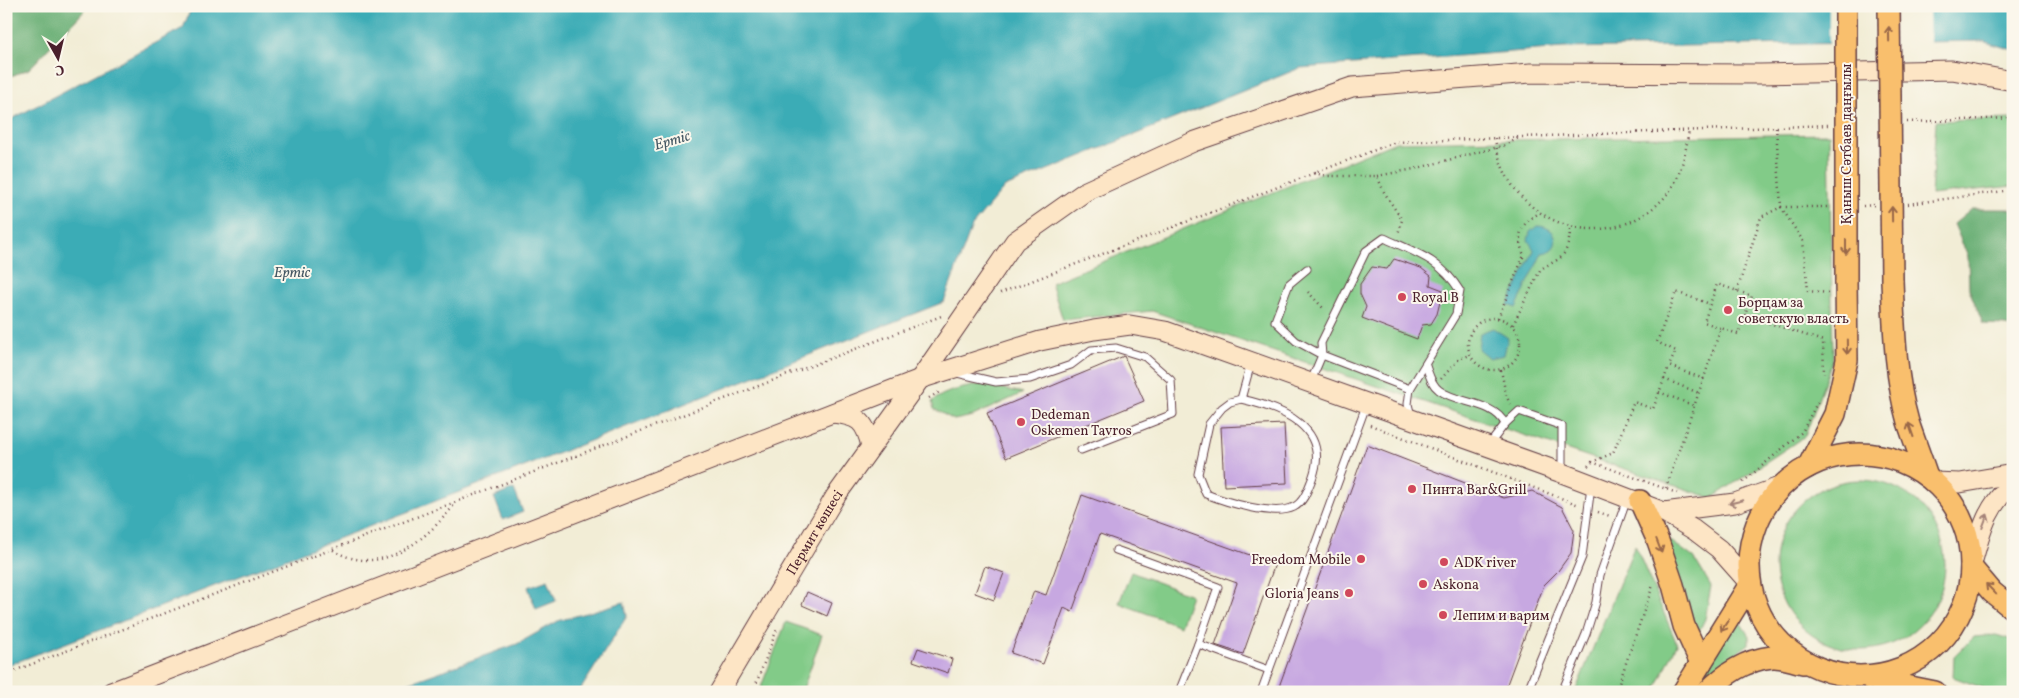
<svg xmlns="http://www.w3.org/2000/svg" width="2019" height="698" viewBox="0 0 2019 698" font-family="Vollkorn,serif">
<style>
.green{fill:#82cb88;stroke:#66755a}
.forest{fill:#69af74;stroke:#5a6750}
.water{fill:#3bacb6;stroke:#426670}
.pier{fill:#f2edd6}
.building{fill:#c7a8e1}
.lines{fill:none;stroke-linecap:round;stroke-linejoin:round}
.lane-casing{stroke:#633e45;stroke-width:9}
.secondary-casing{stroke:#633e45;stroke-width:21}
.primary-casing{stroke:#633e45;stroke-width:24}
.path{stroke:#633e45;stroke-width:2.5;stroke-dasharray:1 4;stroke-linecap:butt}
.lane{stroke:#fff;stroke-width:7}
.secondary{stroke:#fde5c5;stroke-width:19}
.primary{stroke:#f9bf6d;stroke-width:21}
.primary-bridge-casing{stroke:#633e45;stroke-width:24;stroke-linecap:butt}
.primary-bridge{stroke:#f9bf6d;stroke-width:21}
.oneway{stroke:#996749}
.oneway2{stroke:#a48278}
.poi-dot{fill:#d1495b;stroke:#fbf7ec;stroke-width:2}
.labels{text-anchor:middle;stroke-width:4;stroke-linejoin:round;paint-order:stroke}
.street-label{font-size:14px;fill:#4a1f2b;stroke:#fbf7ec}
.poi-label{font-size:14px;fill:#4a1f2b;stroke:#fbf7ec;text-anchor:start}
.water-label{font-size:15px;font-style:italic;fill:#445763;stroke:#fbf7ec}
</style>
<rect width="100%" height="100%" fill="#fbf7ec"/>
<filter id="ink" filterUnits="userSpaceOnUse"><feTurbulence type="fractalNoise" baseFrequency=".02" numOctaves="2"/><feDisplacementMap in="SourceGraphic" scale="10" xChannelSelector="R" yChannelSelector="G"/><feConvolveMatrix kernelMatrix="1 2 1 2 8 2 1 2 1" color-interpolation-filters="sRGB"/></filter>
<filter id="wash" filterUnits="userSpaceOnUse"><feTurbulence type="fractalNoise" baseFrequency=".0096" numOctaves="4" result="noise"/><feDisplacementMap in="SourceGraphic" scale="20" xChannelSelector="R" yChannelSelector="G"/><feGaussianBlur stdDeviation="1.12" result="paint"/><feColorMatrix in="noise" values="0 0 0 0 0 0 0 0 0 0 0 0 0 0 0 0 0 1.4 0 .05"/><feComposite in="paint" operator="in"/></filter>
<g filter="url(#wash)">
<rect width="100%" height="100%" fill="#f2edd6"/>
<g class="green">
<path d="M 2013,119 L 2013,186 L 1931,195 L 1936,121 Z"/>
<path d="M 1829,134 L 1833,359 L 1805,436 L 1712,498 L 1152,311 L 1063,320 L 1051,283 L 1396,142 Z"/>
<path d="M 981,384 L 1023,393 L 973,416 L 954,420 L 934,409 L 932,402 C 944,390 966,388 981,384 Z"/>
<circle cx="1860" cy="565" r="85"/>
<path d="M 1664,536 L 1694,558 L 1711,586 L 1705,619 L 1695,639 Z"/>
<path d="M 1635,545 L 1677,644 L 1654,692 L 1575,692 Z"/>
<path d="M 1131,572 L 1191,595 L 1180,626 L 1119,603 Z"/>
<path d="M 786,622 L 822,635 L 802,692 L 759,692 Z"/>
<path d="M 1740,622 L 1749,636 L 1749,644 L 1724,662 L 1692,692 L 1730,623 Z"/>
<path d="M 1996,635 L 2013,640 L 2013,692 L 1994,692 L 1953,677 L 1954,657 L 1974,637 Z"/>
</g>
<g class="forest">
<path d="M 6,6 L 89,6 L 29,69 L 6,78 Z"/>
<path d="M 1972,209 L 2013,209 L 2013,329 L 2005,325 L 1983,324 L 1969,289 L 1968,257 L 1954,224 Z"/>
</g>
<g class="water">
<path d="M 192,6 L 2013,6 L 2013,50 L 1982,41 L 1564,48 L 1300,68 L 1005,187 L 972,226 L 944,302 L 501,476 L 6,666 L 6,122 L 183,28 Z"/>
<path d="M 1537,226 C 1560,226 1562,251 1542,253 L 1516,308 L 1508,305 L 1534,250 L 1528,240 L 1530,232 Z"/>
<path d="M 1493,328 L 1508,338 L 1504,355 L 1489,358 L 1478,349 L 1480,333 Z"/>
<path d="M 514,489 L 523,512 L 503,520 L 494,497 Z"/>
<path d="M 548,580 L 556,601 L 536,609 L 528,587 Z"/>
<path d="M 624,602 L 627,616 L 579,692 L 383,692 L 517,644 L 558,621 Z"/>
</g>
<path class="pier" d="M 1829,6 L 1929,6 L 1930,45 L 1829,47 Z"/>
<g id="blocks">
<g class="building">
<path d="M 1394,259 L 1421,268 L 1431,276 L 1430,285 L 1443,290 L 1437,314 L 1431,324 L 1422,325 L 1417,339 L 1362,318 L 1366,307 L 1360,294 L 1360,284 L 1372,267 L 1387,269 Z"/>
<path d="M 1124,356 L 1144,401 L 1006,458 L 987,413 Z"/>
<path d="M 1284,424 L 1287,483 L 1224,486 L 1221,427 Z"/>
<path d="M 1367,445 L 1504,498 L 1532,491 L 1562,507 L 1574,530 L 1571,553 L 1558,571 L 1544,585 L 1504,692 L 1277,692 Z"/>
<path d="M 1082,495 L 1275,564 L 1243,654 L 1215,645 L 1237,583 L 1100,534 L 1072,612 L 1064,608 L 1043,664 L 1011,653 L 1034,591 L 1046,595 Z"/>
<path d="M 985,566 L 1004,573 L 994,600 L 975,593 Z"/>
<path d="M 807,592 L 832,603 L 827,616 L 802,605 Z"/>
<path d="M 918,648 L 952,659 L 948,673 L 913,661 Z"/>
</g>
</g>
</g>
<g filter="url(#ink)">
<use href="#blocks" fill-opacity="0" stroke="#633e45" stroke-width="1"/>
<g class="lines">
<defs>
<g id="lane">
<path d="M 1384,238 C 1417,253 1441,260 1460,291 L 1456,314 L 1410,389 L 1322,355 L 1321,343 L 1366,251 Z"/>
<path d="M 1307,269 L 1289,284 L 1275,321 L 1296,341 L 1322,355 L 1311,381"/>
<path d="M 1426,366 C 1429,374 1431,384 1439,390 C 1457,404 1494,401 1505,424"/>
<path d="M 957,373 L 996,382 L 1030,379 L 1071,365 L 1091,350 L 1116,348 L 1145,357 L 1171,380 L 1173,414 L 1081,450"/>
<path d="M 1410,389 L 1408,404 L 1411,416"/>
<path d="M 1241,399 C 1281,408 1332,427 1312,479 C 1308,489 1304,502 1294,507 C 1274,517 1226,502 1206,494 L 1198,474 L 1209,424 L 1222,408 L 1230,402 Z"/>
<path d="M 1241,399 L 1251,363"/>
<path d="M 1489,445 L 1505,424 L 1519,411 L 1562,426 L 1562,472"/>
<path d="M 1116,550 L 1218,587 L 1198,644 L 1269,670"/>
<path d="M 1179,692 L 1198,644"/>
<path d="M 1261,692 L 1367,403"/>
<path d="M 1527,692 L 1582,557 L 1591,486"/>
<path d="M 1562,692 L 1586,634 L 1596,602 L 1600,575 L 1627,499"/>
</g>
<g id="secondary">
<path d="M 833,413 C 858,416 865,420 871,446"/>
<path d="M 1934,482 L 1960,483 L 2013,474"/>
<path d="M 1664,512 L 1735,503 L 1782,486"/>
<path d="M 1971,567 C 1982,529 1984,511 2013,482"/>
<path d="M 111,692 L 920,379 L 1040,341 L 1094,330 L 1130,325 L 1165,331 L 1562,473 L 1664,512 L 1694,530 L 1719,549 L 1750,584"/>
<path id="s1" d="M 719,692 L 835,497 L 920,379 L 1015,241 L 1086,191 L 1193,142 L 1352,87 L 1531,73 L 1760,74 L 1952,70 L 2013,81"/>
</g>
<g id="primary">
<path d="M 1892,280 C 1894,328 1895,376 1908,422 C 1914,440 1921,458 1927,476"/>
<circle cx="1860" cy="565" r="111"/>
<path d="M 1808,467 L 1835,414 L 1847,360 L 1846,281"/>
<path d="M 1640,501 L 1658,541 L 1673,585 L 1684,626 L 1701,663"/>
<path d="M 1971,567 L 1992,592 L 2013,609"/>
<path d="M 1871,679 L 1935,692"/>
<path d="M 1683,692 L 1750,584"/>
<path d="M 1707,692 C 1725,674 1745,660 1772,657 C 1781,656 1793,661 1803,663"/>
</g>
</defs>
<use href="#lane" class="lane-casing"/>
<use href="#secondary" class="secondary-casing"/>
<use href="#primary" class="primary-casing"/>
<g class="path">
<path d="M 1907,122 L 2013,118"/>
<path d="M 1776,127 L 1781,207 L 1830,207"/>
<path d="M 1495,138 C 1505,222 1604,261 1664,198 C 1681,179 1685,155 1689,131"/>
<path d="M 1314,173 L 1327,176 L 1377,176 L 1384,192 L 1402,220 L 1398,234"/>
<path d="M 1377,176 L 1414,169 L 1506,145 L 1520,137"/>
<path d="M 1908,204 L 2004,191 L 2013,192"/>
<path d="M 1863,206 L 1875,205"/>
<path d="M 1737,291 L 1761,217 L 1781,207 L 1803,241 L 1808,291 L 1829,293"/>
<path d="M 1308,292 L 1325,310"/>
<path d="M 1000,293 L 1396,142 L 1829,125"/>
<path d="M 1745,315 L 1823,341 L 1824,374"/>
<circle cx="1494" cy="344" r="26"/>
<path d="M 1498,318 L 1524,255 C 1515,236 1521,222 1540,213"/>
<path d="M 1513,325 L 1540,270 C 1546,265 1551,264 1557,260 C 1568,254 1570,238 1570,227"/>
<path d="M 1501,370 L 1506,395 L 1510,404"/>
<path d="M 1441,379 L 1459,359 L 1470,355"/>
<path d="M 1664,379 L 1699,393"/>
<path d="M 1704,379 L 1669,366 L 1676,351 L 1657,342 L 1676,292 L 1710,304"/>
<path d="M 1659,392 L 1695,406"/>
<path d="M 929,398 L 941,391"/>
<path d="M 1370,425 L 1579,505"/>
<path d="M 1592,462 L 1677,493"/>
<path d="M 1588,466 L 1592,462 L 1613,453 L 1634,402 L 1653,409 L 1669,366"/>
<path d="M 1743,482 L 1802,432 L 1819,399"/>
<path d="M 1666,488 L 1721,328 L 1704,322 L 1717,284 L 1752,296 L 1738,334 L 1721,328"/>
<path d="M 1598,512 L 1610,516"/>
<path d="M 333,550 C 381,579 426,540 455,504"/>
<path d="M 6,674 L 944,315"/>
<path d="M 753,692 L 777,629"/>
<path d="M 1616,692 L 1653,585"/>
</g>
<use href="#lane" class="lane"/>
<use href="#secondary" class="secondary"/>
<use href="#primary" class="primary"/>
<defs>
<g id="primary-bridge">
<path d="M 1846,6 L 1846,281"/>
<path d="M 1889,6 L 1892,280"/>
</g>
</defs>
<use href="#primary-bridge" class="primary-bridge-casing"/>
<use href="#primary-bridge" class="primary-bridge"/>
</g>
<defs><path id="oneway-shaft" d="M-6 0H5M1.5-3L5.5 0L1.5 3" fill="none" stroke-width="1.6" stroke-linecap="round" stroke-linejoin="round" transform="scale(1.25)"/></defs>
<g class="oneway">
<use href="#oneway-shaft" transform="translate(1889 34) rotate(-91)"/>
<use href="#oneway-shaft" transform="translate(1892 214) rotate(-91)"/>
<use href="#oneway-shaft" transform="translate(1846 247) rotate(90)"/>
<use href="#oneway-shaft" transform="translate(1847 347) rotate(89)"/>
<use href="#oneway-shaft" transform="translate(1911 430) rotate(-109)"/>
<use href="#oneway-shaft" transform="translate(1659 546) rotate(69)"/>
<use href="#oneway-shaft" transform="translate(1991 589) rotate(-134)"/>
<use href="#oneway-shaft" transform="translate(1725 625) rotate(122)"/>
</g>
<g class="oneway2">
<use href="#oneway-shaft" transform="translate(1736 502) rotate(166)"/>
<use href="#oneway-shaft" transform="translate(1985 521) rotate(-69)"/>
</g>
</g>
<g class="poi-dot">
<circle cx="1402" cy="297" r="5"/>
<circle cx="1728" cy="310" r="5"/>
<circle cx="1021" cy="422" r="5"/>
<circle cx="1412" cy="489" r="5"/>
<circle cx="1361" cy="559" r="5"/>
<circle cx="1444" cy="562" r="5"/>
<circle cx="1423" cy="584" r="5"/>
<circle cx="1349" cy="593" r="5"/>
<circle cx="1443" cy="615" r="5"/>
</g>
<g class="labels">
<g class="street-label">
<text transform="translate(1846 144) rotate(-90)" y="5">Қаныш Сәтбаев даңғылы</text>
<text dy="5" stroke="none"><textPath href="#s1" startOffset="186">Пермит көшесі</textPath></text>
</g>
<g class="poi-label">
<text x="1412" y="302">Royal B</text>
<text x="1738" y="307">Борцам за<tspan x="1738" dy="16">советскую власть</tspan></text>
<text x="1031" y="419">Dedeman<tspan x="1031" dy="16">Oskemen Tavros</tspan></text>
<text x="1422" y="494">Пинта Bar&amp;Grill</text>
<text x="1351" y="564" text-anchor="end">Freedom Mobile</text>
<text x="1454" y="567">ADK river</text>
<text x="1433" y="589">Askona</text>
<text x="1339" y="598" text-anchor="end">Gloria Jeans</text>
<text x="1453" y="620">Лепим и варим</text>
</g>
<g class="water-label">
<text transform="translate(672 140) rotate(-16)" y="5">Ертіс</text>
<text x="292" y="277">Ертіс</text>
</g>
</g>
<rect width="2019" height="698" fill="none" stroke="#fbf7ec" stroke-width="25"/>
<g transform="translate(58 58) rotate(172)" stroke="#fbf7ec" stroke-width="4" paint-order="stroke">
<path d="M0-4L9 19L0 12L-9 19Z" fill="#4a1f2b"/>
<text y="-8" font-size="14" font-weight="bold" text-anchor="middle" fill="#4a1f2b">С</text>
</g>
</svg>
